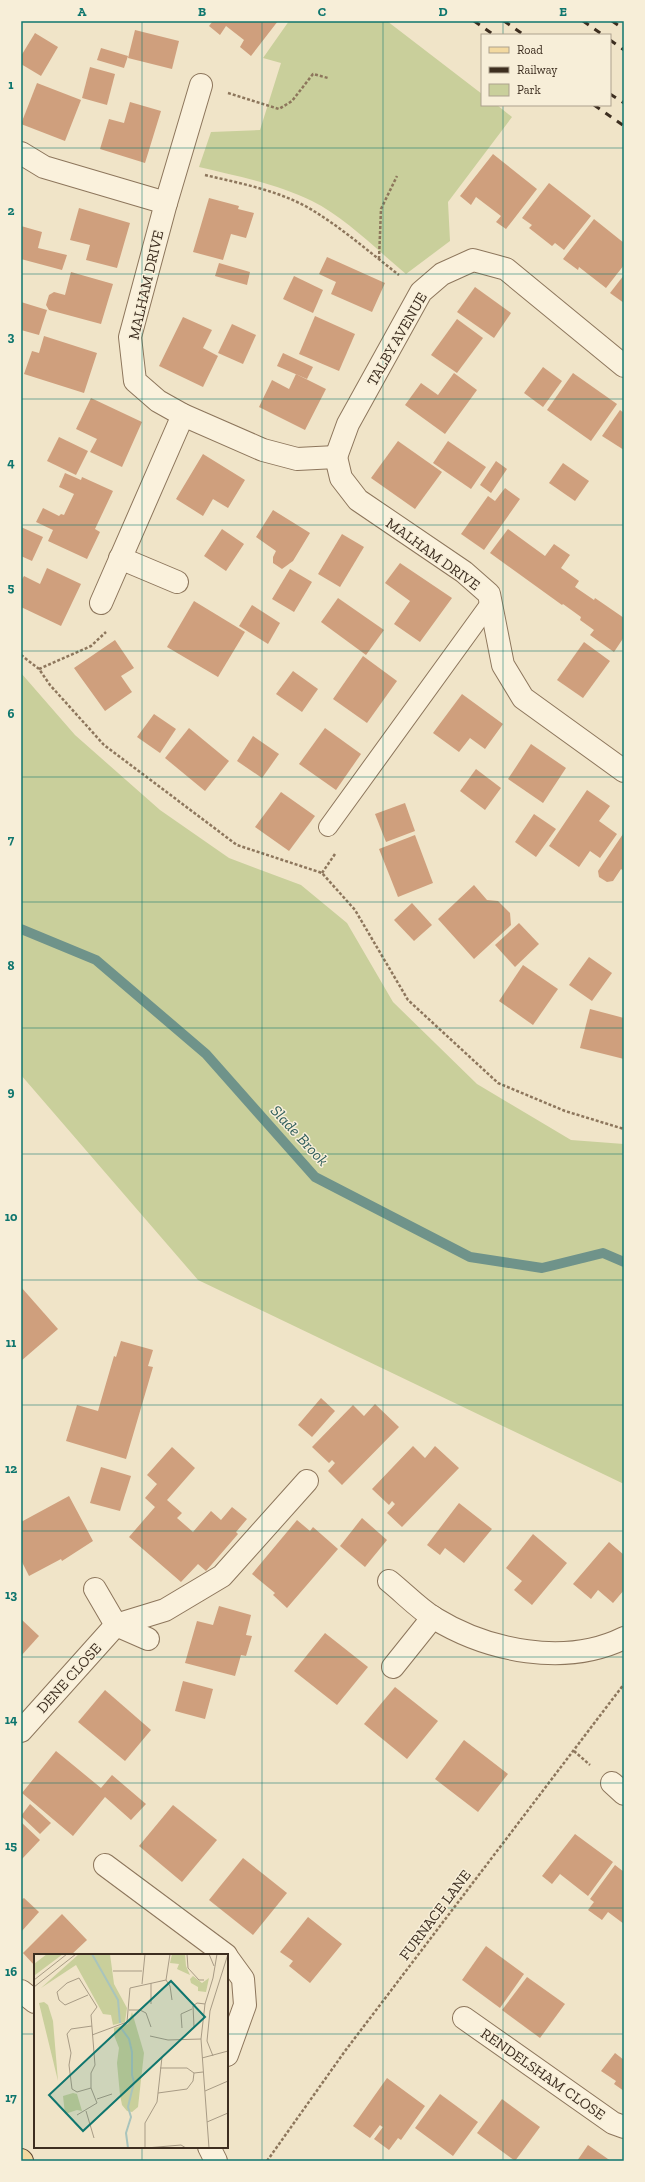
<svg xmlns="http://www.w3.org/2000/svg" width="645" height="2182" viewBox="0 0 645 2182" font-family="'Zilla Slab',serif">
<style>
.green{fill:#c9cf9b}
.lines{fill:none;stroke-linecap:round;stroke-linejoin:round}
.stream{stroke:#6f938a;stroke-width:10}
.building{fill:#cf9f7d}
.service-casing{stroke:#8d765c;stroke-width:20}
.minor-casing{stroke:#8d765c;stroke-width:24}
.primary-casing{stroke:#5b4430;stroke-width:24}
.path{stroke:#8d765c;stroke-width:2.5;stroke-dasharray:3 2;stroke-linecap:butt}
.service{stroke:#faf1dc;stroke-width:18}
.minor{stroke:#faf1dc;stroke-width:22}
.primary{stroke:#f3d9a0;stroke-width:22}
.rail{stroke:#3d2e20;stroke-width:3;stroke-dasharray:7 7;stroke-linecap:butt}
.grid{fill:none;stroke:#0f766e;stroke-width:1;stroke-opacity:0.55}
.labels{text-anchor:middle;stroke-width:3;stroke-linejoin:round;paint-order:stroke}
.street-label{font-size:15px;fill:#3d2e20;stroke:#f7eed8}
.water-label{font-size:16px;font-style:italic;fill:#2f5d5a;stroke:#f7eed8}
.inset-river{fill:none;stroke:#a9c4bc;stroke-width:2}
.inset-road{fill:none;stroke:#a89b85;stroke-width:1}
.view{fill:#0f766e;fill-opacity:0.15;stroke:#0f766e;stroke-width:2}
.inset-edge{fill:none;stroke:#3d2e20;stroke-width:2}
.neatline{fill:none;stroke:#0f766e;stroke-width:1.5}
.grid-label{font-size:13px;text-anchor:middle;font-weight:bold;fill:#0f766e}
</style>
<rect width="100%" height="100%" fill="#f0e4c8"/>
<g class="green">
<path d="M 289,21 L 387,21 L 482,94 L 482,105 L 497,105 L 512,117 L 448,202 L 450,241 L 406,274 C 378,251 345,217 312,201 C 277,184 237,176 199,167 L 211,132 L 260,130 L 281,63 L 263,58 Z"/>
<path d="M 21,673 L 75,735 L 160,810 L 229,858 L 301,885 L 347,923 L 393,1002 L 477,1084 L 571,1140 L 624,1144 L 624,1484 L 198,1280 L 21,1075 Z"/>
</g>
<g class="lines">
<path class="stream" d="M 21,929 L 96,960 L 206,1054 L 315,1177 L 470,1257 L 542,1268 L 603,1253 L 624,1262"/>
</g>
<g class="building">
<path d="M 213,21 L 278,21 L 251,56 L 240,47 L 244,40 L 226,26 L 220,35 L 209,26 Z"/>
<path d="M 135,30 L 179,41 L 172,69 L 128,58 Z"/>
<path d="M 35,33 L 58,47 L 41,76 L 21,64 L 21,56 Z"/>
<path d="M 101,48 L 128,56 L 124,68 L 97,60 Z"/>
<path d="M 90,67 L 115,74 L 107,105 L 82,98 Z"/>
<path d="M 37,83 L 81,100 L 65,141 L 21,124 Z"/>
<path d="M 130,102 L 161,111 L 145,163 L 100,149 L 109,119 L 124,123 Z"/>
<path d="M 493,154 L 537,189 L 506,229 L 496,222 L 501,216 L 476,197 L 471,205 L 460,196 Z"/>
<path d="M 549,183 L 591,216 L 564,250 L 555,243 L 552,246 L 529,228 L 532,225 L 522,218 Z"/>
<path d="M 209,198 L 239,206 L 238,209 L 254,213 L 246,238 L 231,234 L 223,260 L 193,252 Z"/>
<path d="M 79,208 L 130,223 L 117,268 L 86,260 L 90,245 L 70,240 Z"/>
<path d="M 594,219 L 624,243 L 624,265 L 606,288 L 579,267 L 578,270 L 563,259 Z"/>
<path d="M 21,226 L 42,232 L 38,248 L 67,255 L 62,270 L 21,259 Z"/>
<path d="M 327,257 L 385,283 L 372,312 L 331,294 L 336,282 L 319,274 Z"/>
<path d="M 219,263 L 250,272 L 247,285 L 215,276 Z"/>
<path d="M 71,272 L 113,284 L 101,324 L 49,310 L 46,305 L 49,295 L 54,292 L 65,295 Z"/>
<path d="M 624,275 L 624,303 L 610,293 Z"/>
<path d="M 294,276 L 323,290 L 313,313 L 283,299 Z"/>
<path d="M 475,287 L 511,313 L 494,338 L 457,312 Z"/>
<path d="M 21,302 L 47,310 L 39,335 L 21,330 Z"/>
<path d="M 315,316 L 355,334 L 339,371 L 299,354 Z"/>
<path d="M 183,317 L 212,330 L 203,348 L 218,356 L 203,387 L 159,366 Z"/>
<path d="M 457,319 L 483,338 L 457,373 L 431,355 Z"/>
<path d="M 232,324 L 256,335 L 243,364 L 218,353 Z"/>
<path d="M 44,336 L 97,353 L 84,393 L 24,374 L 32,351 L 39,353 Z"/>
<path d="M 283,353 L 313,367 L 307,379 L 277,366 Z"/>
<path d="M 543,367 L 562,381 L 543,407 L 524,393 Z"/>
<path d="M 454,373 L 477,390 L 445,434 L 405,405 L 421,383 L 438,395 Z"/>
<path d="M 573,373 L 617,404 L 591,441 L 547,410 Z"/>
<path d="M 296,374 L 326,389 L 305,430 L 259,407 L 272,380 L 289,389 Z"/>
<path d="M 91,398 L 142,422 L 122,467 L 90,452 L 97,439 L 76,429 Z"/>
<path d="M 620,410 L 624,413 L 624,450 L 602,436 Z"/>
<path d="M 59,437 L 88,451 L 76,475 L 47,461 Z"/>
<path d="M 398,441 L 442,472 L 415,509 L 371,478 Z"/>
<path d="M 448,441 L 486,467 L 471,489 L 433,463 Z"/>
<path d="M 203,454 L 245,480 L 228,508 L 213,499 L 203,516 L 176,499 Z"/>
<path d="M 496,461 L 507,469 L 491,493 L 480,485 Z"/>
<path d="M 563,463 L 589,481 L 575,501 L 549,483 Z"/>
<path d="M 65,473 L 81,480 L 82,477 L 113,491 L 95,529 L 100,532 L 87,559 L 48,541 L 53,530 L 36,522 L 43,508 L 59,516 L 61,514 L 64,515 L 74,494 L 59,487 Z"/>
<path d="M 505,488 L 520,499 L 484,550 L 461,534 L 488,496 L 495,501 Z"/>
<path d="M 273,510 L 310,533 L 293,561 L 282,569 L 273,563 L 273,557 L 276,551 L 256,537 Z"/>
<path d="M 21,527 L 43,537 L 32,561 L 21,556 Z"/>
<path d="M 222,529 L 244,544 L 226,571 L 204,556 Z"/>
<path d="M 508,529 L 545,556 L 554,544 L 570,555 L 561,568 L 579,581 L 575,587 L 594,600 L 595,598 L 624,618 L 624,637 L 614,652 L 590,635 L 594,630 L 580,620 L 581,617 L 563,604 L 562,605 L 490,553 Z"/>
<path d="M 342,534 L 364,547 L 340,587 L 318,574 Z"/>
<path d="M 400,563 L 452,598 L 420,642 L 394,624 L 410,601 L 385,583 Z"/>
<path d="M 47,568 L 81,584 L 61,626 L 21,607 L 21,581 L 24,576 L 40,584 Z"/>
<path d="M 290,569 L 312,582 L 294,612 L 272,599 Z"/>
<path d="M 338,598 L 384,630 L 366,655 L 321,622 Z"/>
<path d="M 194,601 L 245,632 L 218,677 L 167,647 Z"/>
<path d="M 252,605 L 280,623 L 268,644 L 239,626 Z"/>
<path d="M 115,640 L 134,668 L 121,676 L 132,692 L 105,711 L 74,668 Z"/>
<path d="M 584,642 L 610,661 L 583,698 L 557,680 Z"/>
<path d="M 363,656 L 397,681 L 367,723 L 333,699 Z"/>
<path d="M 293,671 L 318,689 L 302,712 L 276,694 Z"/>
<path d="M 462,694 L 503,724 L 485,749 L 470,738 L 459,752 L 433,733 Z"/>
<path d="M 154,714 L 176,729 L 160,753 L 137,737 Z"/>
<path d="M 189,728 L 229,761 L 205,791 L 165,758 Z"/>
<path d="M 325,728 L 361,754 L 336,790 L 299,764 Z"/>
<path d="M 253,736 L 279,754 L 262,778 L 237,761 Z"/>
<path d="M 531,744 L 566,768 L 543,803 L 508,779 Z"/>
<path d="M 476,769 L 501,788 L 485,810 L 460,791 Z"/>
<path d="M 587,790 L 610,806 L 599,821 L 617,834 L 600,858 L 590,851 L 579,867 L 549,846 Z"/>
<path d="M 281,792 L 315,816 L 289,851 L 255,827 Z"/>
<path d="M 405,803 L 415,831 L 386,842 L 375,814 Z"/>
<path d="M 534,814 L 556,829 L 536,857 L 515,842 Z"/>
<path d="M 623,834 L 624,871 L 621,869 L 613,881 L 607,882 L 599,877 L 598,871 Z"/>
<path d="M 415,835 L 433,883 L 398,897 L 379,849 Z"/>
<path d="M 474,885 L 487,900 L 498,901 L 510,913 L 511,925 L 474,959 L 438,919 Z"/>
<path d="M 412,903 L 432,925 L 414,941 L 394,920 Z"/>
<path d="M 519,923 L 539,944 L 515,967 L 495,945 Z"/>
<path d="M 589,957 L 612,973 L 592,1001 L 569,985 Z"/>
<path d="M 523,965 L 558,989 L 533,1025 L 499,1001 Z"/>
<path d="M 590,1009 L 624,1018 L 624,1059 L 580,1048 Z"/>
<path d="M 21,1287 L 58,1329 L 21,1361 Z"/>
<path d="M 121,1341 L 153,1350 L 148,1366 L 153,1367 L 126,1459 L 66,1441 L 77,1405 L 98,1411 L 114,1356 L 116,1357 Z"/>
<path d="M 321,1398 L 335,1411 L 312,1437 L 298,1425 Z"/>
<path d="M 375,1404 L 399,1427 L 342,1485 L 328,1471 L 335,1463 L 332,1460 L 329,1463 L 312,1447 L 353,1405 L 364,1416 Z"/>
<path d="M 413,1446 L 425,1458 L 435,1446 L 459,1468 L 402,1527 L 387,1513 L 395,1504 L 392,1501 L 389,1505 L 372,1489 Z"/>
<path d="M 172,1447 L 195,1468 L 167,1500 L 182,1513 L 177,1518 L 193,1532 L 211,1511 L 221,1520 L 232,1507 L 247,1519 L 236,1532 L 238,1534 L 206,1571 L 198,1564 L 181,1582 L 129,1537 L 155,1507 L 145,1498 L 157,1484 L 147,1475 Z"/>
<path d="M 101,1467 L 131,1476 L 120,1511 L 90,1503 Z"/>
<path d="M 69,1496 L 93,1541 L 62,1561 L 61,1559 L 29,1576 L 21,1560 L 21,1522 Z"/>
<path d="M 459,1503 L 492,1529 L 464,1563 L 445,1548 L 440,1555 L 427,1545 Z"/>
<path d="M 362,1518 L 387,1540 L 365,1567 L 340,1546 Z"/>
<path d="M 297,1520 L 310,1531 L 313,1527 L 338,1549 L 287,1608 L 273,1595 L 275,1593 L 252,1574 Z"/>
<path d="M 533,1534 L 567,1563 L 532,1605 L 514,1590 L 522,1581 L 506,1568 Z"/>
<path d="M 609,1542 L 624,1555 L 624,1590 L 613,1603 L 598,1590 L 591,1599 L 573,1584 Z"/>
<path d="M 219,1606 L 251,1615 L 246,1635 L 252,1636 L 246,1656 L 241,1655 L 235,1676 L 185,1663 L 197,1621 L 213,1625 Z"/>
<path d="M 21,1619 L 39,1636 L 21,1656 Z"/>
<path d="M 325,1633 L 368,1667 L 337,1705 L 294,1671 Z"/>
<path d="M 183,1681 L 213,1689 L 205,1719 L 175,1711 Z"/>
<path d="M 395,1687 L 438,1721 L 407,1759 L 364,1724 Z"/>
<path d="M 105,1690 L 151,1730 L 125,1761 L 78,1722 Z"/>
<path d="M 464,1740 L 508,1774 L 478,1812 L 435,1779 Z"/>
<path d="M 56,1751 L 101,1788 L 112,1775 L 146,1804 L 131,1820 L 105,1797 L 73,1836 L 22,1793 Z"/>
<path d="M 30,1804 L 51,1823 L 40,1834 L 21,1816 Z"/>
<path d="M 173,1805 L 217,1840 L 182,1882 L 139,1846 Z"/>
<path d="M 21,1822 L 40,1840 L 21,1860 Z"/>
<path d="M 575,1834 L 613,1862 L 588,1896 L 560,1874 L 552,1884 L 542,1876 Z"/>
<path d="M 243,1858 L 287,1893 L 253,1935 L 209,1900 Z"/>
<path d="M 615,1865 L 624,1872 L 624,1924 L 608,1912 L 602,1920 L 588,1910 L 594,1902 L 590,1899 Z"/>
<path d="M 24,1898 L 39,1912 L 21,1932 L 21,1900 Z"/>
<path d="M 62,1914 L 87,1940 L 71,1955 L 35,1955 L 35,1966 L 23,1953 Z"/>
<path d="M 308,1917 L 342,1944 L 310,1983 L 289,1966 L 293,1961 L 280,1952 Z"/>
<path d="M 486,1946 L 524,1974 L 500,2008 L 462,1980 Z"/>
<path d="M 527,1977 L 565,2004 L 540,2038 L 502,2010 Z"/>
<path d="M 615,2053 L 624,2060 L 624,2091 L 614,2084 L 616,2081 L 601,2071 Z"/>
<path d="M 387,2078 L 425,2106 L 401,2140 L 398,2138 L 389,2150 L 374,2139 L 383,2127 L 381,2126 L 380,2125 L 370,2138 L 353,2126 Z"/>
<path d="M 440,2094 L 478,2122 L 453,2156 L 415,2128 Z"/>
<path d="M 502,2099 L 540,2127 L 515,2161 L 477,2133 Z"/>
<path d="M 588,2145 L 608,2159 L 611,2161 L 577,2161 Z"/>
</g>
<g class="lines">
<defs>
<path id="service" d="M 328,827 L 491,602"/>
<g id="minor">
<path d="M 201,85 L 166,203 L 130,337 L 135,381 L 158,401 L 183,415 L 263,450 L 297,459 L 336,457"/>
<path d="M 21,153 L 44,167 L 166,203"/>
<path d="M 336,457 L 341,478 L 358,500 L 464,572 L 489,594 L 503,665 L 523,698 L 624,771"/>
<path d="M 336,457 L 348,424 L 421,292 L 442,274 L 473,260 L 506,269 L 624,366"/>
<path d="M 120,558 L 177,582"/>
<path d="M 101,603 L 183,415"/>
<path d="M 389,1581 C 404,1593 418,1608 434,1618 C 488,1651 565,1667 624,1638"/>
<path d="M 95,1589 L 116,1625 L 148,1639"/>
<path d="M 393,1667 L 433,1617"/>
<path d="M 21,1731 L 116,1625 L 165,1610 L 222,1576 L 307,1481"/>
<path d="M 612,1783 L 624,1794"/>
<path d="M 105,1865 L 226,1955"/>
<path d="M 227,1957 L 243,1979 L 245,2005 L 227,2055"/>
<path d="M 21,1991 L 35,2002"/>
<path d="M 464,2018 L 613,2123 L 624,2127"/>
<path d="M 209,2147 L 216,2161"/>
</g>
<path id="primary" d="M 21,2160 L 22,2161"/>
</defs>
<use href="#service" class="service-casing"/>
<use href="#minor" class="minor-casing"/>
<use href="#primary" class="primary-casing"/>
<g class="path">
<path d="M 228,93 L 279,109 L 292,101 L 313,74 L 328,78"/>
<path d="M 205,175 C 239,183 276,190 307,207 C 340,226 369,252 399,275"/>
<path d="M 379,259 L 381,209 L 397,176"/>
<path d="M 21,655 L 39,669 L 50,685 L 104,745 L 237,845 L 322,873 L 355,910 L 408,1000 L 498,1083 L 565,1111 L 624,1129"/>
<path d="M 39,669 L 91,646 L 106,632"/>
<path d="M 322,873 L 335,854"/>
<path d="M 574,1751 L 590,1765"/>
<path d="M 267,2161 L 345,2051 L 624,1684"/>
</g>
<use href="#service" class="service"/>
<use href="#minor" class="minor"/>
<use href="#primary" class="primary"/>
<g class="rail">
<path d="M 474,21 L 494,35"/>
<path d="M 504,21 L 524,35"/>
<path d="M 583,21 L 603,35"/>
<path d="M 612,21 L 624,29"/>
<path d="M 610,40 L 624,50"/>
<path d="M 610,94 L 624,103"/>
<path d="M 594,105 L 624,126"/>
</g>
</g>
<path class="grid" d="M 142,21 L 142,1955M 262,21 L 262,2161M 383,21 L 383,2161M 503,21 L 503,35M 503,105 L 503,2161M 21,148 L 624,148M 21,274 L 624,274M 21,399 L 624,399M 21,525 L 624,525M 21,651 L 624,651M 21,777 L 624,777M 21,902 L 624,902M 21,1028 L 624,1028M 21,1154 L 624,1154M 21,1280 L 624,1280M 21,1405 L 624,1405M 21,1531 L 624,1531M 21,1657 L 624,1657M 21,1783 L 624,1783M 21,1908 L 624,1908M 21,2034 L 35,2034M 227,2034 L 624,2034M 142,2147 L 142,2161"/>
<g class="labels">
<g class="street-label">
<text transform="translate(146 285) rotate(-77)" y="5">MALHAM DRIVE</text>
<text transform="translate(397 339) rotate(-60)" y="5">TALBY AVENUE</text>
<text transform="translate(433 554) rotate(36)" y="5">MALHAM DRIVE</text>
<text transform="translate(69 1678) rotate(-48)" y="5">DENE CLOSE</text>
<text transform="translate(435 1915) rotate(-53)" y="5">FURNACE LANE</text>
<text transform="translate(543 2074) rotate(35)" y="5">RENDELSHAM CLOSE</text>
</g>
<g class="water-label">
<text transform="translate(300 1135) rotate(47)" y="6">Slade Brook</text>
</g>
</g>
<g transform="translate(34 1954)">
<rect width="194" height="194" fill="#f0e4c8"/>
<path d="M 13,0 L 29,0 L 1,21 L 0,10 ZM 45,0 L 76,0 L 80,30 L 93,54 L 91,68 L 79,71 L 77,61 L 69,60 L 42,11 L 7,34 ZM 138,0 L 151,0 L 152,12 L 156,21 L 143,15 L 145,10 L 136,9 ZM 159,22 L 168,29 L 175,24 L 172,38 L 164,37 L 164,33 L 157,29 L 156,25 ZM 10,48 L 14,51 L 19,67 L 24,127 L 5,49 ZM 98,58 L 110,99 L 104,153 L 98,158 L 93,157 L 88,151 L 86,141 L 83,109 L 85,94 L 80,81 L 80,74 L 94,70 ZM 39,139 L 43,140 L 48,157 L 43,156 L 31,160 L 29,142 Z" fill="#c9cf9b"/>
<path class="inset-river" d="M 58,0 L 84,46 L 86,69M 87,74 L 95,85 L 98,98 L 98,121 L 100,128 L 94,153 L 97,163 L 92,179 L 94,194"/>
<path class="inset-road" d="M 153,0 L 154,14 L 165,26 L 170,26M 175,0 L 180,12M 79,17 L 108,17M 0,26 L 33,0M 132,26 L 136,32 L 138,46M 108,30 L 111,0M 0,33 L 42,0M 117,50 L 117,29M 95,56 L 106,56 L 112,59 L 117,73M 160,73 L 159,52 L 163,49 L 171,50M 148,74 L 147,60 L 158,55M 58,81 L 93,68 L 96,34 L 132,26 L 136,0M 116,82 L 134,86 L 167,85M 179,102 L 173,87 L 176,57 L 194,0M 168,104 L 194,97M 126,114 L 153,114 L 160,119 L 169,118M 57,134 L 43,138 L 38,135 L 35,111 L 37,99 L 33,80 L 37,75 L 58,72M 171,137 L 194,127M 124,139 L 153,135 L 159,127 L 160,119M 63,145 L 78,140M 52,157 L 60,184M 43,161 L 63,149 L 57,134 L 57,119 L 61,111 L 57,61 L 63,53 L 45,24 L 33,29 L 23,38 L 25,46 L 31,51 L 54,41M 173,168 L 194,159M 111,194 L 111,169 L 123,148 L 128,103M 112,194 L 147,191 L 152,194M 175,194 L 167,85 L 171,50 L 179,24 L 183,0"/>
<path class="view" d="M 137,27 L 171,63 L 49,177 L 15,141 Z"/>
<rect width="194" height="194" class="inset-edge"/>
</g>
<rect width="645" height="2182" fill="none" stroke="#f7eed8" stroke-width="44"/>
<rect x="481" y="34" width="130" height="72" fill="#f7eed8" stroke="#ada18e"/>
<rect x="489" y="47" width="20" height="6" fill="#f3d9a0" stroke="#ada18e"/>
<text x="517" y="54" font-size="12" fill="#3d2e20">Road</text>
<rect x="489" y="67" width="20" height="6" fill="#3d2e20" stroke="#ada18e"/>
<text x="517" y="74" font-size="12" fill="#3d2e20">Railway</text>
<rect x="489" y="84" width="20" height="12" fill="#c9cf9b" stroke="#ada18e"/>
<text x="517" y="94" font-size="12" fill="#3d2e20">Park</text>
<rect x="22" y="22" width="601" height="2138" class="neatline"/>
<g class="grid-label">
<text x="82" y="16">A</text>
<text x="202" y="16">B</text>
<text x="322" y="16">C</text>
<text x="443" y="16">D</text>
<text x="563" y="16">E</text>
<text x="11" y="89">1</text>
<text x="11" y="215">2</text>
<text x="11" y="341">3</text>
<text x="11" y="467">4</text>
<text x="11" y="592">5</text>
<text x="11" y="718">6</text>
<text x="11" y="844">7</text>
<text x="11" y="970">8</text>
<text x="11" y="1096">9</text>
<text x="11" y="1221">10</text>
<text x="11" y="1347">11</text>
<text x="11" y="1473">12</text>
<text x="11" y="1599">13</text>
<text x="11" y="1724">14</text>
<text x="11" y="1850">15</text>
<text x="11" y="1976">16</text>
<text x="11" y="2102">17</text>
</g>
</svg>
